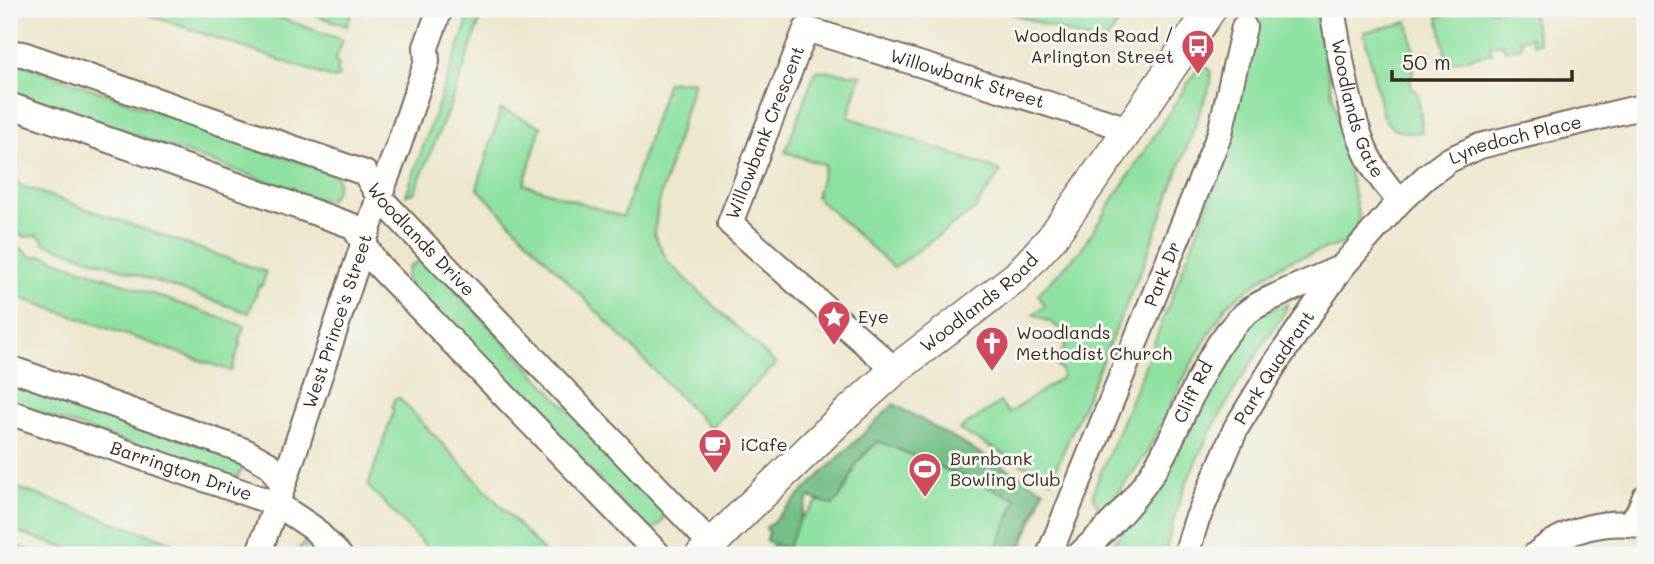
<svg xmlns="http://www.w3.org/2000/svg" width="1654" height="564" viewBox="0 0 1654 564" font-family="Mali,sans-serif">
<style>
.green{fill:#8fe1a1;stroke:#658660;stroke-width:2}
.forest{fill:#73bf87;stroke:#577452;stroke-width:2}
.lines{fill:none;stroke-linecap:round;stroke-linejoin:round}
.minor-casing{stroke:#796c5b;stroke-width:28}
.tertiary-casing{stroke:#796c5b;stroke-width:33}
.minor{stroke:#fff;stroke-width:24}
.tertiary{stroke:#fff;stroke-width:30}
.labels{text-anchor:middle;stroke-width:6;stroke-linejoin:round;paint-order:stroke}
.poi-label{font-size:18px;fill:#3b2a1e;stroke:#f6f6f2;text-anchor:start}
.street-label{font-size:18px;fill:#3b2a1e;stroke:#f6f6f2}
</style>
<rect width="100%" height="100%" fill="#f6f6f2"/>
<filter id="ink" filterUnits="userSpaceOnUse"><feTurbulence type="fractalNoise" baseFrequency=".0143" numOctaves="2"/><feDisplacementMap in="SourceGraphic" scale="14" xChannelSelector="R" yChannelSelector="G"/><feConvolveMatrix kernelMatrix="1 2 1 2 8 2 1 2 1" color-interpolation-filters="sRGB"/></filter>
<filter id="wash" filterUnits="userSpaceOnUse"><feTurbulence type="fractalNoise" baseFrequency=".00686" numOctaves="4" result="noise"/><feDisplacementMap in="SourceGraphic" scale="28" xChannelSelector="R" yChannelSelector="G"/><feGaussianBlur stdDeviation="1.57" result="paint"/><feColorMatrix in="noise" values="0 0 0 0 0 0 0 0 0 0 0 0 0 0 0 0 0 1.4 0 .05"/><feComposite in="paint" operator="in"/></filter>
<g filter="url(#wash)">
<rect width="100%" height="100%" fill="#ece7cd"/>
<g class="green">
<path d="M 131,9 L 255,9 L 343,40 L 335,61 L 339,64 L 337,72 L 339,74 L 338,78 L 335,79 Z"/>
<path d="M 297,9 L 353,9 L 347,26 Z"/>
<path d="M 472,9 L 484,9 L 455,93 L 414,193 L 406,195 Z"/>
<path d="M 998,9 L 1128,9 L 1103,45 Z"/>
<path d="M 1256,9 L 1314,9 L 1359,217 L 1357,228 L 1345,243 L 1288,261 L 1268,274 L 1226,306 L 1189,368 L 1146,455 L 1109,504 L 1102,509 L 1098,507 L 1093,496 L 1094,489 L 1142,374 L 1223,165 Z"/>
<path d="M 1467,9 L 1531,9 L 1539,43 L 1533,44 L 1531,37 L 1520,39 L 1521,47 L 1505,50 L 1502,43 L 1492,45 L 1490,47 L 1492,53 L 1447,63 L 1438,16 Z"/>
<path d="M 1408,22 L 1414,52 L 1410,54 L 1413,73 L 1410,79 L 1412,89 L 1417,91 L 1422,124 L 1421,125 L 1422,132 C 1405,134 1392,132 1383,117 L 1364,32 Z"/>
<path d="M 16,62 L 336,175 C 339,185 337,191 330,199 L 318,199 L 11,92 L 9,90 L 9,66 Z"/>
<path d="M 1205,66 C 1212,69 1211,75 1211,82 L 1144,263 L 1051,480 L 959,430 L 1000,402 L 1009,413 L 1062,377 C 1064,371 1059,367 1055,363 C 1058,358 1062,354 1064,348 C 1071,329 1047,320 1033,314 L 1045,306 L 1038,294 L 1080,251 L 1196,71 L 1201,67 Z"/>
<path d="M 816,70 L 861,75 L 848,117 L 1001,171 L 975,209 L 894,268 L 816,197 L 825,165 L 785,152 Z"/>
<path d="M 694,81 L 658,206 L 654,234 L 668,262 L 776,364 L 710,428 L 477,188 L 501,109 L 541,126 L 524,184 L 623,217 L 667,82 Z"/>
<path d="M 9,177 L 14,179 L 16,184 L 266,272 L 262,286 L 259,285 L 249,313 L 44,243 L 42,239 L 36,235 L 26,237 L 9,230 Z"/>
<path d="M 9,244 C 13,246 20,247 23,250 C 32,257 30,258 42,255 L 244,326 L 239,341 L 241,342 L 231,371 L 9,294 Z"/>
<path d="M 421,259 L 427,260 L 665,512 C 664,523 659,528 648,530 L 405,279 L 409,267 Z"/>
<path d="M 1287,304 L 1286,310 C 1248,367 1201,438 1179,503 C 1173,520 1169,538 1165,555 L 1100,555 L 1114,542 L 1156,490 L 1255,316 Z"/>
<path d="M 9,377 L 242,461 L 242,470 L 236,479 L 9,403 Z"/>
<path d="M 399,398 L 547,555 L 434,555 L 368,486 L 394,410 L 392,408 L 394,399 Z"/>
<path d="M 881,439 L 1040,503 L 1018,555 L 764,555 Z"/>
<path d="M 9,485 L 174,543 L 170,555 L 85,555 L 9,529 Z"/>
<path d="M 310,541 L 328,555 L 297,555 C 299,547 302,543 310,541 Z"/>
<path d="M 9,543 L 44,555 L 9,555 Z"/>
</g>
<path class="forest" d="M 894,404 L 1044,490 L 1017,555 L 994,555 L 1017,499 L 878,441 C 871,447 863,454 858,461 C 850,477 846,492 833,505 L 809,497 L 787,549 L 766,541 L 769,533 L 766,528 Z"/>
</g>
<g filter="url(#ink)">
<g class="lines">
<defs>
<g id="minor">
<path id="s1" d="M 1332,9 C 1340,53 1348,111 1366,152 C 1374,171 1387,187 1400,201"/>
<path id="s2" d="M 9,55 L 12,53 L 23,54 L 365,173 L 379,197 L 712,545"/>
<path d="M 9,105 L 353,226 L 376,263 L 659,555"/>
<path d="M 9,368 L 245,451 L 270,465 L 283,486"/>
<path id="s3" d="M 895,370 L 730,223 L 806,29 L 1129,129"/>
<path id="s4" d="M 9,412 L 277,504 L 313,528 L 339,555"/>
<path d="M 1630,523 L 1638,513 L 1645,497"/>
<path id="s5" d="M 258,555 L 283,486 L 379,197 L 398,147 L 427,61 L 426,47 L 440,9"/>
<path id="s6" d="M 1049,555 L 1220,133 L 1244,27"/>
<path id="s7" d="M 1079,555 C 1109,527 1138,498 1159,462 C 1185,417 1206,347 1245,314 C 1257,303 1273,298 1287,291 C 1305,283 1324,275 1342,267"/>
<path id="s8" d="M 1186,555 L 1196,522 L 1236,428 L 1275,364 L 1342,267 L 1400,201 L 1426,177 L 1449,160 L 1480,146 L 1645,106"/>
<path d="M 1535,555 C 1566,529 1606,518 1645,526"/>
</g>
<g id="tertiary">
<path id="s9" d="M 701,555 L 746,510 L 848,412 L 895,370 L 1017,276 L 1051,239 L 1129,129 L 1211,9"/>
</g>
</defs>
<use href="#minor" class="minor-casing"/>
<use href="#tertiary" class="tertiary-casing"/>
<use href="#minor" class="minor"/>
<use href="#tertiary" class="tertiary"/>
</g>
</g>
<defs>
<symbol id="bus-pin" viewBox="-11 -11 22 30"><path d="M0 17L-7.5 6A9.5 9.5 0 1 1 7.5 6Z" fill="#d1495b" stroke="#f6f6f2"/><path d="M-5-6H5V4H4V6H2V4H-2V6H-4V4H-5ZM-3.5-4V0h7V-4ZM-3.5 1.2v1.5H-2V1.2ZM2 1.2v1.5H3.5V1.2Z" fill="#fff"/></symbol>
<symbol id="sight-pin" viewBox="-11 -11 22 30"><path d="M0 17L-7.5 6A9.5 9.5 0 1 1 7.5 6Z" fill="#d1495b" stroke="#f6f6f2"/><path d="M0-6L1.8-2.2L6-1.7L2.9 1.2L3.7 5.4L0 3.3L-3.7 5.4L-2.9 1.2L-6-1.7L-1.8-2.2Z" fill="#fff"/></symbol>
<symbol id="church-pin" viewBox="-11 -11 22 30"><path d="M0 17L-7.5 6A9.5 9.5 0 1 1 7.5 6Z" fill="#d1495b" stroke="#f6f6f2"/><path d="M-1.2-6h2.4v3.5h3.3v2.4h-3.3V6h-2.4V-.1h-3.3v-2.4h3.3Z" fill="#fff"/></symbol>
<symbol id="cafe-pin" viewBox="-11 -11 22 30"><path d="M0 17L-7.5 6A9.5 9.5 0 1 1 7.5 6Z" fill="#d1495b" stroke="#f6f6f2"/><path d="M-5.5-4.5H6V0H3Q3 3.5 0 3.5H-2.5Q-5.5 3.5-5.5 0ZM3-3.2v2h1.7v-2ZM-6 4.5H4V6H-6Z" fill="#fff"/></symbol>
<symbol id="stadium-pin" viewBox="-11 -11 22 30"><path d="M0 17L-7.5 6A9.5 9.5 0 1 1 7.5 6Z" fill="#d1495b" stroke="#f6f6f2"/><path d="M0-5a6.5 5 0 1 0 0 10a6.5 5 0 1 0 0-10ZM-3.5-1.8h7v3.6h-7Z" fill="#fff"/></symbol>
</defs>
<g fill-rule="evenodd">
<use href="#bus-pin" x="1179" y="27" width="38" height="52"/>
<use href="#sight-pin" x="815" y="298" width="38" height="52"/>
<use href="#church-pin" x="973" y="324" width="38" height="52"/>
<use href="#cafe-pin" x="696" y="426" width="38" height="52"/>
<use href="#stadium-pin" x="906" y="450" width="38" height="52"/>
</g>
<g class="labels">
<g class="poi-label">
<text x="1174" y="42" text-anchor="end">Woodlands Road /<tspan x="1174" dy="21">Arlington Street</tspan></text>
<text x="858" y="323">Eye</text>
<text x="1016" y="339">Woodlands<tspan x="1016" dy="21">Methodist Church</tspan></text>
<text x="740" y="451">iCafe</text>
<text x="950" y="465">Burnbank<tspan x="950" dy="21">Bowling Club</tspan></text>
</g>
<g class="street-label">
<text dy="6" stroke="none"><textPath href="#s3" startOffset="598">Willowbank Street</textPath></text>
<text dy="6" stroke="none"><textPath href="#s1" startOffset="103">Woodlands Gate</textPath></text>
<text dy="6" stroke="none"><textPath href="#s3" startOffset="318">Willowbank Crescent</textPath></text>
<text dy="6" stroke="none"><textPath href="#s8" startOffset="551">Lynedoch Place</textPath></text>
<text dy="6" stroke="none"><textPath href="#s2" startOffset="464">Woodlands Drive</textPath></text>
<text dy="6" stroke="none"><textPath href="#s6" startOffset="303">Park Dr</textPath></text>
<text dy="6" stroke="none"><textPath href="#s9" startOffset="376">Woodlands Road</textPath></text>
<text dy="6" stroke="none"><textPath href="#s5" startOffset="247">West Prince's Street</textPath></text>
<text dy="6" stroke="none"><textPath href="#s8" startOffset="208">Park Quadrant</textPath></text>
<text dy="6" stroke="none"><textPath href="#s7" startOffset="201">Cliff Rd</textPath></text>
<text dy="6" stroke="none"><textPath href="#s4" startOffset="182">Barrington Drive</textPath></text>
</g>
</g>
<rect width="1654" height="564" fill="none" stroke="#f6f6f2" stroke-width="35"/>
<path d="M1392 70v10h180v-10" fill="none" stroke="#3b2a1e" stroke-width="3.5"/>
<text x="1402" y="70" font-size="21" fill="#3b2a1e" stroke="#f6f6f2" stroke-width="5" paint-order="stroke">50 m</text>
</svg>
